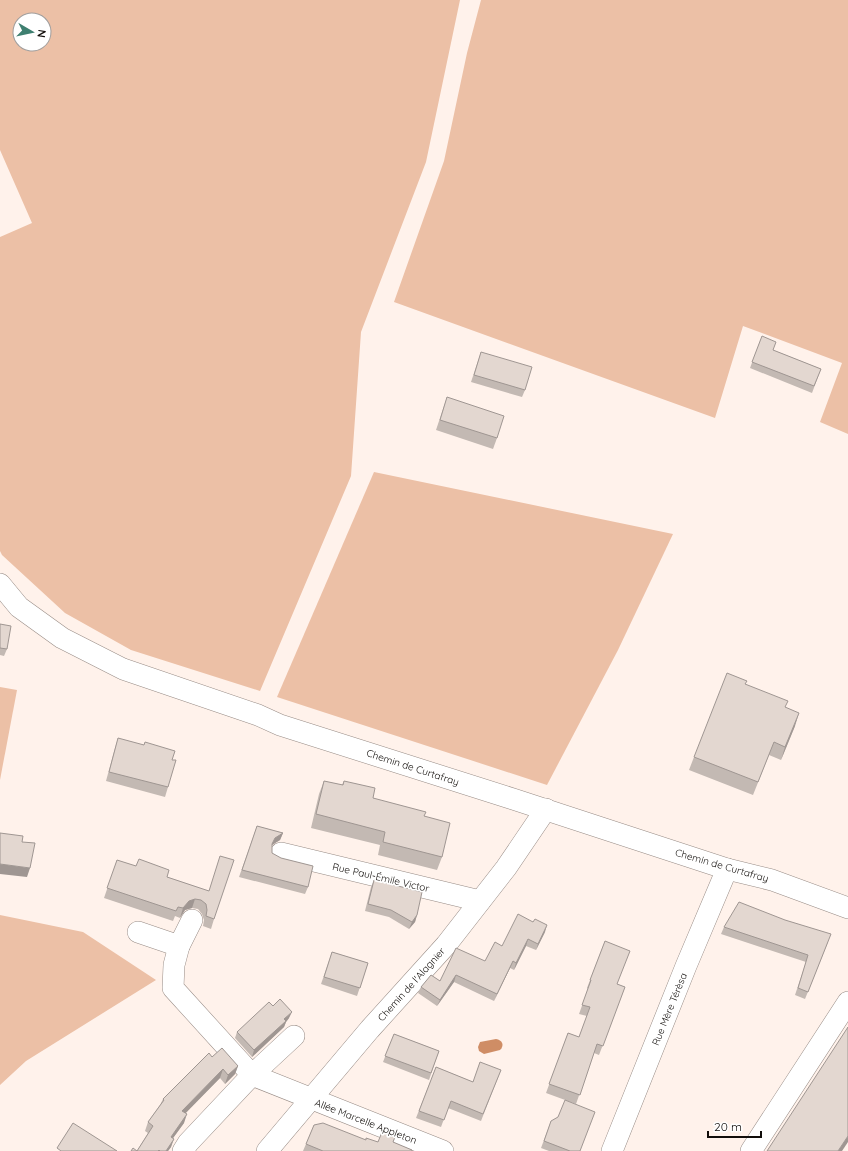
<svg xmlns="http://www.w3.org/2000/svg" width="848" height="1151" viewBox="0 0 848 1151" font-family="Quicksand,sans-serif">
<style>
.green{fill:#ecc0a6;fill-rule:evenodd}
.water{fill:#cf8d65}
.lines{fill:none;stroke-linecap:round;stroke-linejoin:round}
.minor-casing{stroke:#988c86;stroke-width:22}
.minor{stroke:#fff;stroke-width:21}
.wall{fill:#c3b9b3}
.shaded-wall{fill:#9f9692}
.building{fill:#e3d7d0;stroke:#9f9692}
.labels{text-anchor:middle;stroke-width:3.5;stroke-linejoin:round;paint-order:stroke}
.street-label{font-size:10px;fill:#110d0a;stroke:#fff}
</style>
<rect width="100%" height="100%" fill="#fff2eb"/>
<g class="green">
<path d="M 0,0 L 460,0 L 426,162 L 361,332 L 351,476 L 260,691 L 131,650 L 65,613 L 2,555 L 0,551 L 0,237 L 32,223 L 0,150 ZM 20,20 L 44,20 L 44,44 L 20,44 Z"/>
<path d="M 481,0 L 848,0 L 848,434 L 820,422 L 842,363 L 743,326 L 715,418 L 394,302 L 444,161 L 467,53 Z"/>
<path d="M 374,472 L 673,534 L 618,650 L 547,785 L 277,697 Z"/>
<path d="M 0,687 L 17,690 L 0,780 Z"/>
<path d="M 0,915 L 83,932 L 156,980 L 26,1061 L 0,1085 Z"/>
</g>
<path class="water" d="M 496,1039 C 502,1040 505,1045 500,1050 L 484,1054 L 479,1051 L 478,1047 L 480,1042 Z"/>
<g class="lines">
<defs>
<g id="minor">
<path d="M 0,584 L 19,607 L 62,638 L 123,669 L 258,715 L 280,725 L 513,799 L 727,869 L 772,880 L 848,908"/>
<path d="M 281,853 L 480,901"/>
<path d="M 138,932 L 179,946 L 192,920"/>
<path d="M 179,946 L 174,965 L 173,988 L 252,1075 L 294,1036"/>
<path d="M 183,1151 L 188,1143 L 252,1075 L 443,1151"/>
<path d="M 267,1151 L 370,1029 L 446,945 L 506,868 L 546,809"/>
<path d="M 612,1151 L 686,966 L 727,869"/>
<path d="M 751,1151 L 848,1002"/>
</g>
</defs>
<use href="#minor" class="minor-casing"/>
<use href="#minor" class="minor"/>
</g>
<g class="wall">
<path d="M 762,336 L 773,350 L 821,369 L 812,393 L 750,368 Z"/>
<path d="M 481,352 L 525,390 L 522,397 L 471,382 Z"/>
<path d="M 447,397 L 497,438 L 493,449 L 436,430 Z"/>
<path d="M 0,624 L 7,649 L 4,656 L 0,655 Z"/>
<path d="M 786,707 L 795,726 L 781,760 L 769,755 L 753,795 L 689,770 L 694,757 Z"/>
<path d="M 118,738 L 172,760 L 168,787 L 165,797 L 106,781 L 115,748 Z"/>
<path d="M 324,781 L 342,785 L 344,781 L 373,798 L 424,816 L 442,857 L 437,870 L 378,855 L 380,845 L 311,828 L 319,794 Z"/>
<path d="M 257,826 L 283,833 L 280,840 L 272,845 L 272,853 L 308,887 L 305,894 L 239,877 Z"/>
<path d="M 117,860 L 208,891 L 214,919 L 211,929 L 203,926 L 204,920 L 202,914 L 198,909 L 192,908 L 185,910 L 180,918 L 175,916 L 173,921 L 104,898 Z"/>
<path d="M 374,880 L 417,915 L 415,922 L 409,929 L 389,917 L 365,911 L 371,887 Z"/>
<path d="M 724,927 L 828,942 L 805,999 L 795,995 L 806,962 L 721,934 Z"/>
<path d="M 545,932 L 536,950 L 526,946 L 514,970 L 510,968 L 494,1001 L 454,982 L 437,1006 L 418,993 L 421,987 L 440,981 L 485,961 L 502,946 Z"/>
<path d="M 605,941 L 617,984 L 625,987 L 599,1055 L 594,1053 L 576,1104 L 546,1093 L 568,1033 L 579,1037 L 587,1016 L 579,1014 L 588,989 L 587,988 Z"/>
<path d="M 332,952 L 368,963 L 357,996 L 321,984 Z"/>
<path d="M 273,1006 L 289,1018 L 286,1022 L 284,1027 L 252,1057 L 235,1038 L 237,1032 Z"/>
<path d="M 394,1034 L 439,1051 L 429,1080 L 383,1062 Z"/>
<path d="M 212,1057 L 238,1066 L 235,1074 L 225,1084 L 220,1078 L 185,1113 L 184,1123 L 173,1138 L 171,1147 L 168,1151 L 137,1151 L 148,1133 L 145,1131 L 148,1122 L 160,1105 L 163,1099 Z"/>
<path d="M 436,1067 L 473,1082 L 501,1070 L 481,1121 L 448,1108 L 441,1127 L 416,1118 Z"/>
<path d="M 551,1121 L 580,1151 L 549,1151 L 541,1148 Z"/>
<path d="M 314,1125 L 366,1140 L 378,1142 L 393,1142 L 412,1151 L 303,1151 Z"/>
</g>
<g class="shaded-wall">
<path d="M 799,713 L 795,726 L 781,760 L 785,747 Z"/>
<path d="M 283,833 L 280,840 L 272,845 L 272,844 L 275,838 Z"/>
<path d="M 0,864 L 30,868 L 27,877 L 0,874 Z"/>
<path d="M 195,899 L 192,908 L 185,910 L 180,918 L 183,908 L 189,901 Z"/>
<path d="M 417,915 L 415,922 L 409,929 L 412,922 Z"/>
<path d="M 547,925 L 545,932 L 536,950 L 538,944 Z"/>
<path d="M 528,939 L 526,946 L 514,970 L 516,963 Z"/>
<path d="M 513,961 L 510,968 L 494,1001 L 497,994 Z"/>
<path d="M 456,975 L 454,982 L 437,1006 L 440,1000 Z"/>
<path d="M 292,1012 L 289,1018 L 286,1022 L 284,1027 L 252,1057 L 254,1050 L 284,1019 Z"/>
<path d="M 238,1066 L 235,1074 L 225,1084 L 228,1075 Z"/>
<path d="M 223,1069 L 220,1078 L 179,1120 L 182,1111 Z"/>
<path d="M 187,1114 L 184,1123 L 168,1145 L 171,1137 Z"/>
<path d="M 848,1136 L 848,1142 L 842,1151 L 838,1151 Z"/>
<path d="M 174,1139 L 171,1147 L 168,1151 L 166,1151 Z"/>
</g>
<g class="building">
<path d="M 762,336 L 776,342 L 773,350 L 821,369 L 814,386 L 752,362 Z"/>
<path d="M 481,352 L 532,367 L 525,390 L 474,375 Z"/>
<path d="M 447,397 L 504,416 L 497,438 L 440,420 Z"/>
<path d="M 0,624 L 11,626 L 7,649 L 0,648 Z"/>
<path d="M 727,673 L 747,681 L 745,684 L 788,701 L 785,707 L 799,713 L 785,747 L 774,742 L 758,782 L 694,757 Z"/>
<path d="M 118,738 L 144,745 L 145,742 L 175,751 L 172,760 L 176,760 L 168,787 L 109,772 Z"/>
<path d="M 324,781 L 343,785 L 344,781 L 375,788 L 373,798 L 426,812 L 424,816 L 450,823 L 442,857 L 383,842 L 385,832 L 316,814 Z"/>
<path d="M 257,826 L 283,833 L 275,838 L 272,844 L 272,853 L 281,858 L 313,866 L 308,887 L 242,870 Z"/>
<path d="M 0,833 L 23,836 L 22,842 L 35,843 L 30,868 L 0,864 Z"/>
<path d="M 220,856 L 234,860 L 214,919 L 206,916 L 207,910 L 206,904 L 201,900 L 195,899 L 189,901 L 183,908 L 178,907 L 176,911 L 107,888 L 117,860 L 136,866 L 139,859 L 169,870 L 167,877 L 209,891 Z"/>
<path d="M 374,880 L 422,892 L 417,915 L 412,922 L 391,910 L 368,904 Z"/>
<path d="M 739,902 L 785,920 L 831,934 L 808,992 L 798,988 L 808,955 L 724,927 Z"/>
<path d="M 518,914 L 533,922 L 535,919 L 547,925 L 538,944 L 528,939 L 516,963 L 513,961 L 497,994 L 456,975 L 440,1000 L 421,987 L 431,975 L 440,981 L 456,948 L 485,961 L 495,942 L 502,946 Z"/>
<path d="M 605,941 L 630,951 L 617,984 L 625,987 L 603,1046 L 597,1044 L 580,1095 L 549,1084 L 568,1033 L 579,1037 L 590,1007 L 582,1005 L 591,980 L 590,980 Z"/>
<path d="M 332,952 L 368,963 L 360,988 L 324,977 Z"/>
<path d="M 280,999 L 292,1012 L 284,1019 L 286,1021 L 254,1050 L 237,1032 L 269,1002 L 273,1006 Z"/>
<path d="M 848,1027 L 848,1136 L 838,1151 L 767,1151 Z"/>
<path d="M 394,1034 L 439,1051 L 431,1073 L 385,1056 Z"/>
<path d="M 222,1048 L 238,1066 L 228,1075 L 223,1069 L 182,1111 L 187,1114 L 171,1137 L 174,1139 L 166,1151 L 160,1151 L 159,1150 L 158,1151 L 137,1151 L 153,1126 L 148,1122 L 164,1100 L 163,1099 L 209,1053 L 212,1057 Z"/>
<path d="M 480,1062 L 501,1070 L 483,1114 L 451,1101 L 444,1120 L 419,1111 L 436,1067 L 473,1082 Z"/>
<path d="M 565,1100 L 595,1112 L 580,1151 L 570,1151 L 544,1141 L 551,1121 L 558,1117 Z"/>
<path d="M 73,1123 L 117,1151 L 61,1151 L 57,1148 Z"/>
<path d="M 323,1123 L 366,1140 L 366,1138 L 378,1142 L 382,1132 L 395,1137 L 393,1142 L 412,1150 L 412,1151 L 323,1151 L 306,1144 L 314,1125 Z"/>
<path d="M 133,1148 L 137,1151 L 131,1151 Z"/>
</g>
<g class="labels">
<g class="street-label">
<text transform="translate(413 767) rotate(18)" y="4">Chemin de Curtafray</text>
<text transform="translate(722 865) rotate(16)" y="4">Chemin de Curtafray</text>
<text transform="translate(381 877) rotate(13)" y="4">Rue Paul-Émile Victor</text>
<text transform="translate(411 984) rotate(-48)" y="4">Chemin de l'Alagnier</text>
<text transform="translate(669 1009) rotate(-68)" y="4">Rue Mère Térèsa</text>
<text transform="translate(366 1121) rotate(21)" y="4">Allée Marcelle Appleton</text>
</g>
</g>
<g transform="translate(32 32) rotate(99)"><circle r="19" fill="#ffffff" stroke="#a09e9d"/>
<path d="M0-3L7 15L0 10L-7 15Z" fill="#3e7f70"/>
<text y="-6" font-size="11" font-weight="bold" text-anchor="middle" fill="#110d0a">N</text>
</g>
<path d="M708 1131v6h53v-6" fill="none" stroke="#110d0a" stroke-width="2"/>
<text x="714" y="1131" font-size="12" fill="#110d0a" stroke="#ffffff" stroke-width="3" paint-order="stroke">20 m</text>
</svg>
